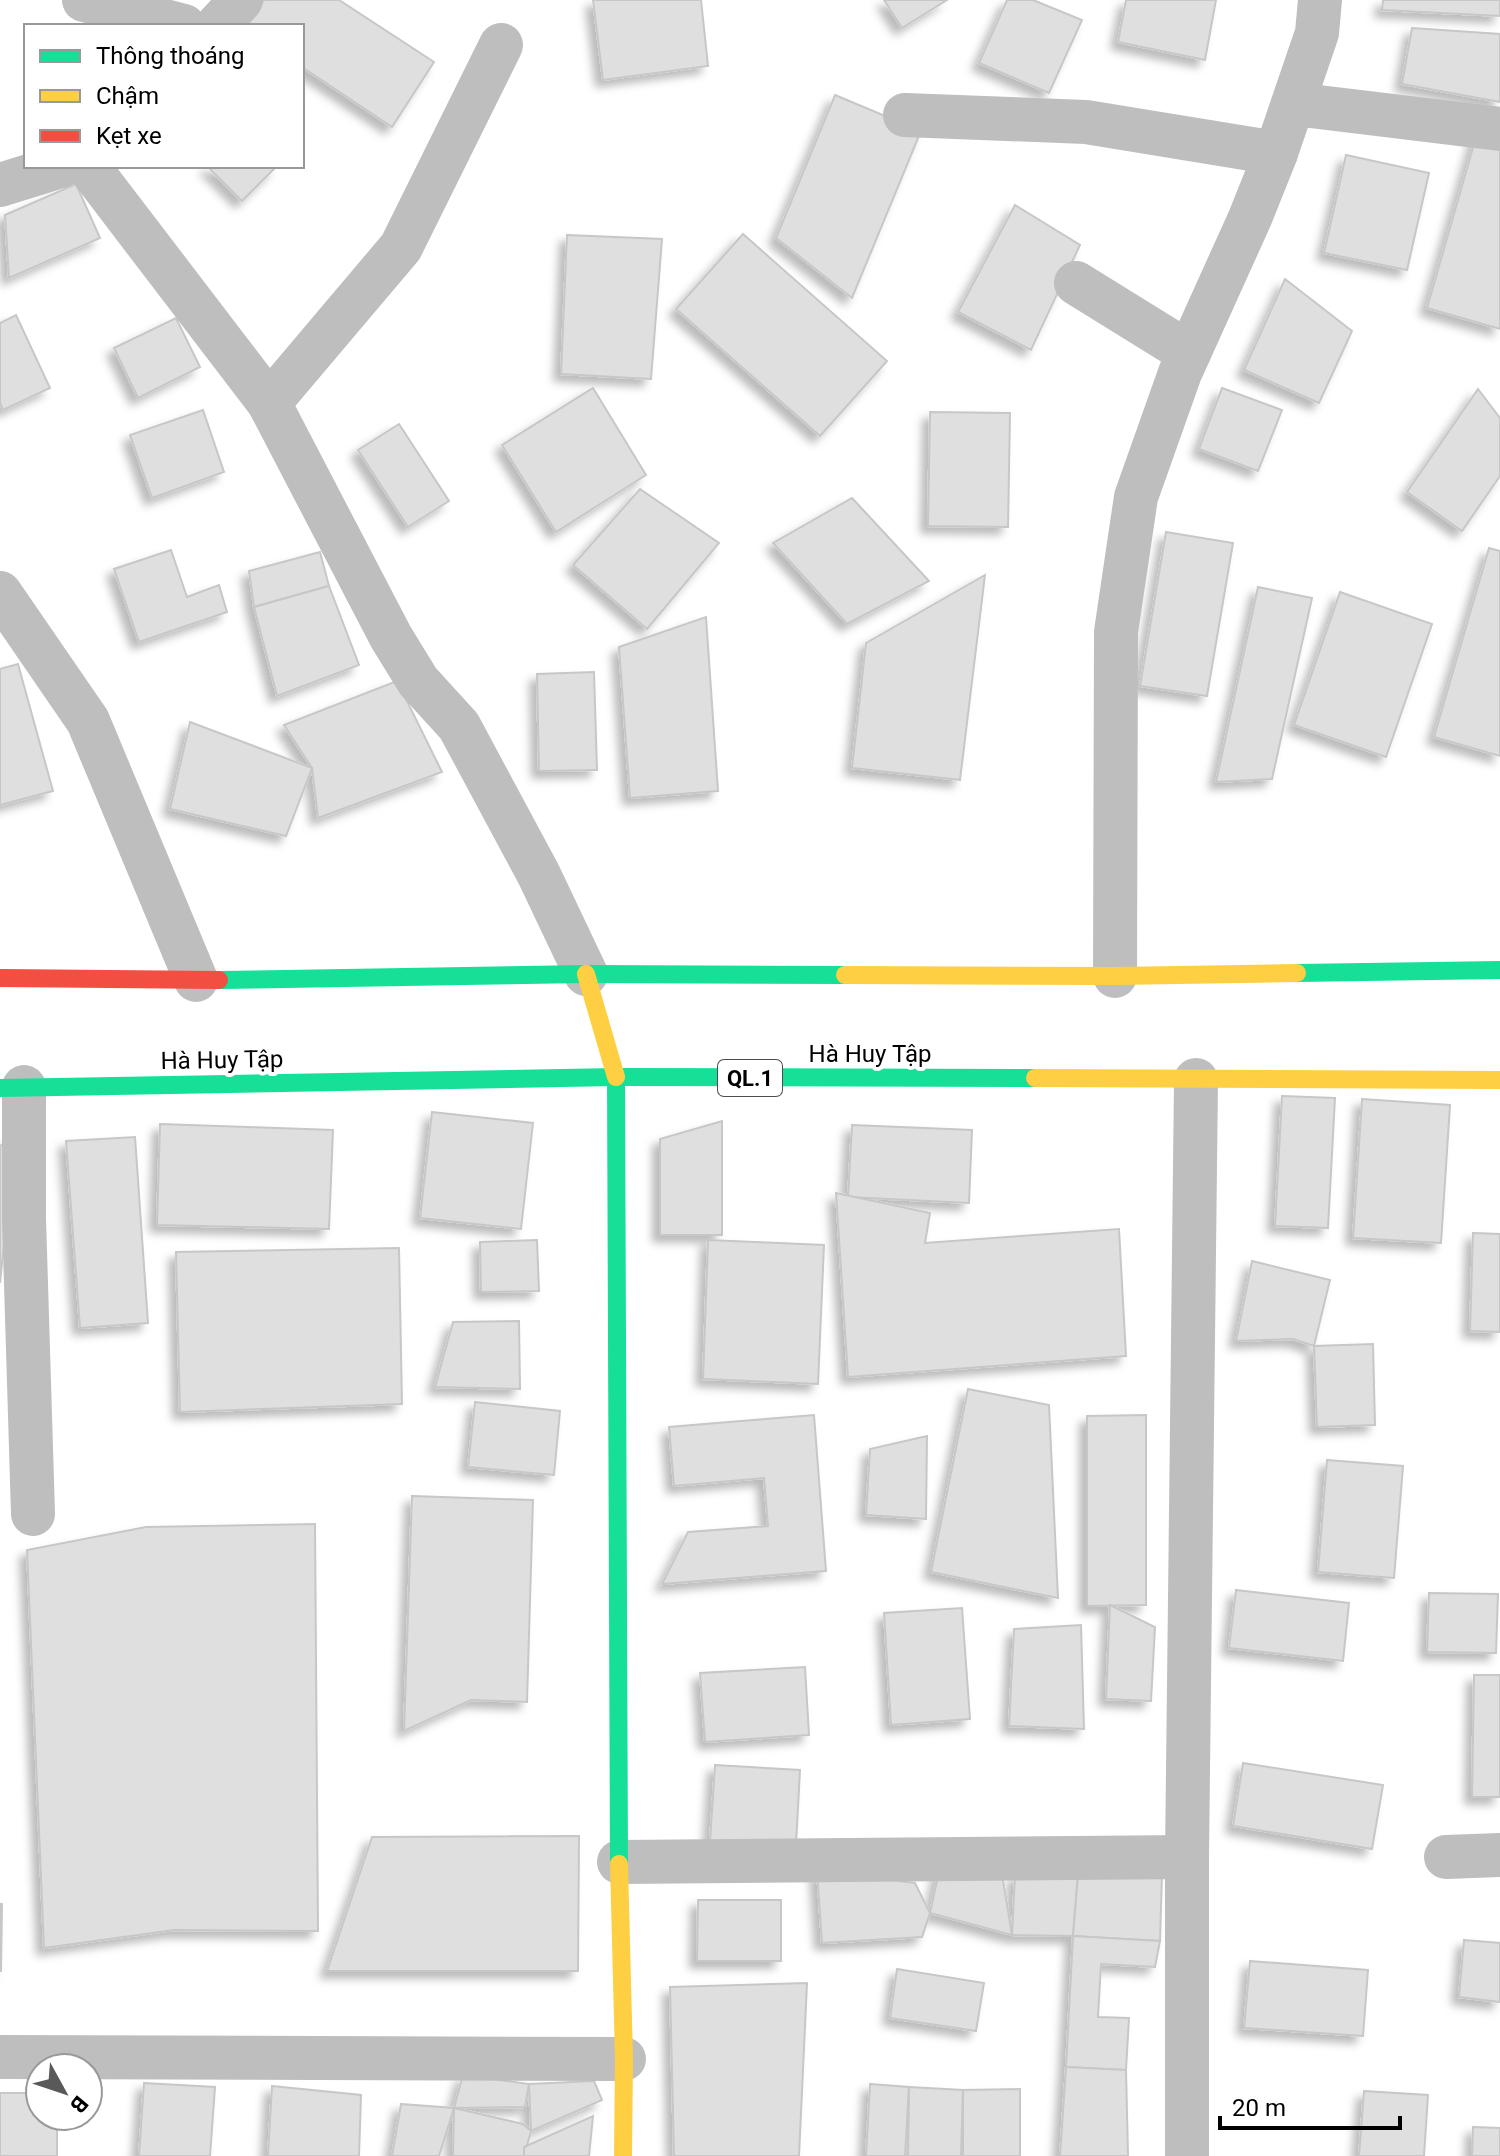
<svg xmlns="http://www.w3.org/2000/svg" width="1500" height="2156" viewBox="0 0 1500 2156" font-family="Roboto,sans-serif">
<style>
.building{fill:#dfdfdf;stroke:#c7c7c7;stroke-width:2;filter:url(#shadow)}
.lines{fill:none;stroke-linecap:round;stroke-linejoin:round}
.street{stroke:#bebebe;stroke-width:44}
.fast{stroke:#16e098;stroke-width:18}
.slow{stroke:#ffcf43;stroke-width:18}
.jam{stroke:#f24e42;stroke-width:18}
.labels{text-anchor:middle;stroke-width:8;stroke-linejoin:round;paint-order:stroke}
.shield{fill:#fff;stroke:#4c4c4c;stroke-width:2}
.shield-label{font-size:22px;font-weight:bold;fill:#000}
.street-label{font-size:24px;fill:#000;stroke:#fff}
</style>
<defs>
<filter id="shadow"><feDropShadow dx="-7" dy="7" stdDeviation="4" flood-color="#0004"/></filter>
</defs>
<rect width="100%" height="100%" fill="#fff"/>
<g class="building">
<path d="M 264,0 L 339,0 L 434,62 L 392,127 L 302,67 L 302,26 L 246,26 Z"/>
<path d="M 593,0 L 701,0 L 708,66 L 603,80 Z"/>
<path d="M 884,0 L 947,0 L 902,28 Z"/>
<path d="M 1007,0 L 1033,0 L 1082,20 L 1049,93 L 979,63 Z"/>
<path d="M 1126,0 L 1216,0 L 1205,60 L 1118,42 Z"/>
<path d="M 1383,0 L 1500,0 L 1500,16 L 1382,10 Z"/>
<path d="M 1412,28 L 1500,34 L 1500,102 L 1402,84 Z"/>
<path d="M 835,95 L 921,131 L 852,298 L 776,238 Z"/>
<path d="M 1478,130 L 1500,136 L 1500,329 L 1427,308 Z"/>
<path d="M 1346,155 L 1429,173 L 1407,270 L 1324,253 Z"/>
<path d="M 207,166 L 277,166 L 242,201 Z"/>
<path d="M 76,184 L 100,238 L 9,278 L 5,215 Z"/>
<path d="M 1015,205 L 1080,245 L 1031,350 L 958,312 Z"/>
<path d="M 743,234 L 887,361 L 820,436 L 676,309 Z"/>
<path d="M 567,235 L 662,239 L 651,379 L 561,374 Z"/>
<path d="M 1285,279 L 1352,331 L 1319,403 L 1244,370 Z"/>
<path d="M 16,315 L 50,388 L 3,410 L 0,403 L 0,323 Z"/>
<path d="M 176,318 L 200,367 L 138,398 L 114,348 Z"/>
<path d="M 593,388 L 646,475 L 556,532 L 502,445 Z"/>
<path d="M 1222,388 L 1282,410 L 1258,471 L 1199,449 Z"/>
<path d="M 1478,389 L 1500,418 L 1500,476 L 1462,531 L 1407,492 Z"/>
<path d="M 203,410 L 224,472 L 152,498 L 130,435 Z"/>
<path d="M 930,412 L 1010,413 L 1008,527 L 928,526 Z"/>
<path d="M 399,424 L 449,501 L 408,527 L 358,450 Z"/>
<path d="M 640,489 L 719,543 L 647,629 L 573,565 Z"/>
<path d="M 852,498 L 929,581 L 847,624 L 773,543 Z"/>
<path d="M 1166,532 L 1233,543 L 1207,696 L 1140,686 Z"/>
<path d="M 1489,548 L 1500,551 L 1500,756 L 1434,737 Z"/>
<path d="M 171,550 L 187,597 L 219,585 L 227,612 L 139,642 L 114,569 Z"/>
<path d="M 320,552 L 329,586 L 254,607 L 249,571 Z"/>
<path d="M 985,575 L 960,780 L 852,768 L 866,643 Z"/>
<path d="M 329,586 L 359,665 L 277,696 L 254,607 Z"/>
<path d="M 1258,587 L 1312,598 L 1272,779 L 1216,782 Z"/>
<path d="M 1340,592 L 1432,624 L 1386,757 L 1294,725 Z"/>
<path d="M 706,617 L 718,791 L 630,798 L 619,647 Z"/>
<path d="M 18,664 L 53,791 L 0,805 L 0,669 Z"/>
<path d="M 594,672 L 597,770 L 539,771 L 537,674 Z"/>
<path d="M 397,681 L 442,772 L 318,818 L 312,768 L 284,725 Z"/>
<path d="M 190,722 L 312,768 L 286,836 L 170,809 Z"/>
<path d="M 1282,1096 L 1335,1098 L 1328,1228 L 1275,1226 Z"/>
<path d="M 1362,1099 L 1450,1105 L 1441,1243 L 1353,1238 Z"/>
<path d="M 432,1112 L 533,1123 L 521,1229 L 420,1218 Z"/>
<path d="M 722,1121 L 722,1235 L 660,1235 L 660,1139 Z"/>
<path d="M 160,1124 L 333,1130 L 329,1229 L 157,1225 Z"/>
<path d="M 852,1125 L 972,1130 L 969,1203 L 848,1197 Z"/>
<path d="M 15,1137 L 0,1283 L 0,1146 Z"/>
<path d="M 135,1137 L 148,1323 L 80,1328 L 66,1141 Z"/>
<path d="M 836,1193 L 930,1213 L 925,1243 L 1119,1229 L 1126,1356 L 848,1377 Z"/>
<path d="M 1473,1233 L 1500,1234 L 1500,1332 L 1470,1331 Z"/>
<path d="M 537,1240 L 539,1291 L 481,1292 L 480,1242 Z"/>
<path d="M 708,1240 L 824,1245 L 818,1384 L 703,1379 Z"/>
<path d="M 399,1248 L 402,1404 L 180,1412 L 176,1252 Z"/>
<path d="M 1252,1261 L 1330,1280 L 1314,1346 L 1293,1339 L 1236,1341 Z"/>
<path d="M 519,1321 L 520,1389 L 435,1387 L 453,1322 Z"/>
<path d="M 1373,1344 L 1375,1425 L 1317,1427 L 1314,1346 Z"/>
<path d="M 968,1389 L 1049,1405 L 1058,1598 L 931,1572 Z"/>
<path d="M 475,1402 L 560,1411 L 554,1475 L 468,1467 Z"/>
<path d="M 814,1415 L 826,1571 L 662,1584 L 688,1532 L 768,1526 L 764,1478 L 674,1486 L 669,1427 Z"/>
<path d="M 1146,1415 L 1146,1605 L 1087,1606 L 1087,1416 Z"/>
<path d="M 927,1436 L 926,1519 L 866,1515 L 870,1449 Z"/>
<path d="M 1327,1460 L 1403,1466 L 1394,1578 L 1318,1572 Z"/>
<path d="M 412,1496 L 533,1500 L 527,1702 L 471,1700 L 404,1731 Z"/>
<path d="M 315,1524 L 318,1931 L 174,1930 L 44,1948 L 27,1550 L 146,1527 Z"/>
<path d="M 1236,1590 L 1349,1603 L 1343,1661 L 1229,1648 Z"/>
<path d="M 1429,1593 L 1498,1594 L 1496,1653 L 1427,1652 Z"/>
<path d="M 1110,1605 L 1155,1627 L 1151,1701 L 1106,1699 Z"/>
<path d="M 962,1608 L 970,1719 L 891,1725 L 884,1613 Z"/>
<path d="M 1081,1625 L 1084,1729 L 1009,1726 L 1014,1629 Z"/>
<path d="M 805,1667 L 809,1735 L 705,1742 L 700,1673 Z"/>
<path d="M 1474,1675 L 1500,1675 L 1500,1797 L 1472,1797 Z"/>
<path d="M 1243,1763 L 1383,1785 L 1372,1849 L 1233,1826 Z"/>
<path d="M 715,1765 L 800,1770 L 796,1845 L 710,1841 Z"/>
<path d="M 579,1836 L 578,1971 L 327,1971 L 372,1837 Z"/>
<path d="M 940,1867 L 1002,1874 L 1012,1935 L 930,1913 Z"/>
<path d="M 817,1871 L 915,1883 L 930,1913 L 922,1937 L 822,1943 Z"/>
<path d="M 1015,1874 L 1078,1875 L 1073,1936 L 1012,1935 Z"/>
<path d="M 1162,1874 L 1160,1941 L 1073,1936 L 1078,1875 Z"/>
<path d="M 698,1900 L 781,1900 L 781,1961 L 697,1961 Z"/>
<path d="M 0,1904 L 2,1904 L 1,1971 L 0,1971 Z"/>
<path d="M 1073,1936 L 1160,1941 L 1155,1967 L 1101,1964 L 1098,2017 L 1129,2018 L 1126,2070 L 1066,2067 Z"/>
<path d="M 1464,1940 L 1500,1943 L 1500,2002 L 1459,1997 Z"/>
<path d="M 1250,1961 L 1368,1970 L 1363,2036 L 1244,2028 Z"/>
<path d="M 897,1969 L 984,1983 L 976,2031 L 890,2018 Z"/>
<path d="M 807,1983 L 799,2156 L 674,2156 L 670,1987 Z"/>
<path d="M 1066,2067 L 1126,2070 L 1128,2156 L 1060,2156 Z"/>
<path d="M 463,2075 L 529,2084 L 525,2107 L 454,2108 Z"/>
<path d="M 594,2081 L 602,2100 L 531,2131 L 529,2084 Z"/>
<path d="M 144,2083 L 215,2087 L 210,2156 L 139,2156 Z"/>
<path d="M 870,2084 L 909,2087 L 905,2156 L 866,2156 Z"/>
<path d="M 272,2086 L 361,2095 L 359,2156 L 268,2156 Z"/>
<path d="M 909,2087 L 963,2090 L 961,2156 L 908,2156 Z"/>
<path d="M 1020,2089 L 1020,2156 L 963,2156 L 963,2090 Z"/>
<path d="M 1364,2091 L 1428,2095 L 1424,2156 L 1359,2156 Z"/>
<path d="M 0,2093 L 40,2093 L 40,2116 L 57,2116 L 57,2156 L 0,2156 Z"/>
<path d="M 401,2104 L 454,2108 L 439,2156 L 392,2156 Z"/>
<path d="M 454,2108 L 523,2124 L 531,2131 L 524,2156 L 453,2156 Z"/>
<path d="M 593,2116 L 589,2156 L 524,2156 L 524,2147 Z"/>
<path d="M 1473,2127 L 1500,2128 L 1500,2156 L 1472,2156 Z"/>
</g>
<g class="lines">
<g class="street">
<path d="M 84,0 L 184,26"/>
<path d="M 217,26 L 241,0"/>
<path d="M 1294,104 L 1500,129"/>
<path d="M 905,115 L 1086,122 L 1276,153"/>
<path d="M 88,166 L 269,403 L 391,637 L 418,681 L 459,726 L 539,875 L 586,974"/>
<path d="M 0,185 L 61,166"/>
<path d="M 1076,283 L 1189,353"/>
<path d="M 269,403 L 401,247 L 501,45"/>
<path d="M 0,593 L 88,721 L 196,980"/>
<path d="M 1115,976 L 1116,632 L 1136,497 L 1180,373 L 1250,218 L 1276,153 L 1317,33 L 1320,0"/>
<path d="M 24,1087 L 24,1218 L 33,1514"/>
<path d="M 1446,1857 L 1500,1855"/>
<path d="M 619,1862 L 1187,1857"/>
<path d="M 0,2057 L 624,2059"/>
<path d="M 1187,2156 L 1187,1857 L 1196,1080"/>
</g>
<g class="fast">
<path d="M 1297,973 L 1500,970"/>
<path d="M 219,980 L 586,974 L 845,975"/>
<path d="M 616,1077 L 619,1864"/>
<path d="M 0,1088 L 616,1077 L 1035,1078"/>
</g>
<g class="slow">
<path d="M 586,974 L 616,1077"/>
<path d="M 845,975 L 1115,976 L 1297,973"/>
<path d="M 1035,1078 L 1500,1080"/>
<path d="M 619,1864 L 624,2059 L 623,2156"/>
</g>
<path class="jam" d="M 0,978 L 219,980"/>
</g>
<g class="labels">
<rect class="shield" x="718" y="1060" width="64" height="36" rx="6"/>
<g class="shield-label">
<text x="750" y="1086">QL.1</text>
</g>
<g class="street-label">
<text x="870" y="1062">Hà Huy Tập</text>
<text transform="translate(222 1060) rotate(-1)" y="8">Hà Huy Tập</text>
</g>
</g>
<rect x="24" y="24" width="280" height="144" fill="#ffffff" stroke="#999999" stroke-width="2"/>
<rect x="40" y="50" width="40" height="12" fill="#16e098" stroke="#999999" stroke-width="2"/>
<text x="96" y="64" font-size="24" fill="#000000">Thông thoáng</text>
<rect x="40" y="90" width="40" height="12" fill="#ffcf43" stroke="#999999" stroke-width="2"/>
<text x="96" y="104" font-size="24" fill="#000000">Chậm</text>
<rect x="40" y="130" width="40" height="12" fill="#f24e42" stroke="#999999" stroke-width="2"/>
<text x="96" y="144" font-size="24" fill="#000000">Kẹt xe</text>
<g transform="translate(64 2092) rotate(130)"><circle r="38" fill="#ffffff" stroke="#999999" stroke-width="2"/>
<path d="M0-6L14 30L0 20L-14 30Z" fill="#595959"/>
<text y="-12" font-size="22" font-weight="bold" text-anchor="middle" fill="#000000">B</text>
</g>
<path d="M1220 2116v12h180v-12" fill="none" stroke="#000000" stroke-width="4"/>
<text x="1232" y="2116" font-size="24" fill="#000000" stroke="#ffffff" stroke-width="6" paint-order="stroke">20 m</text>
</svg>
